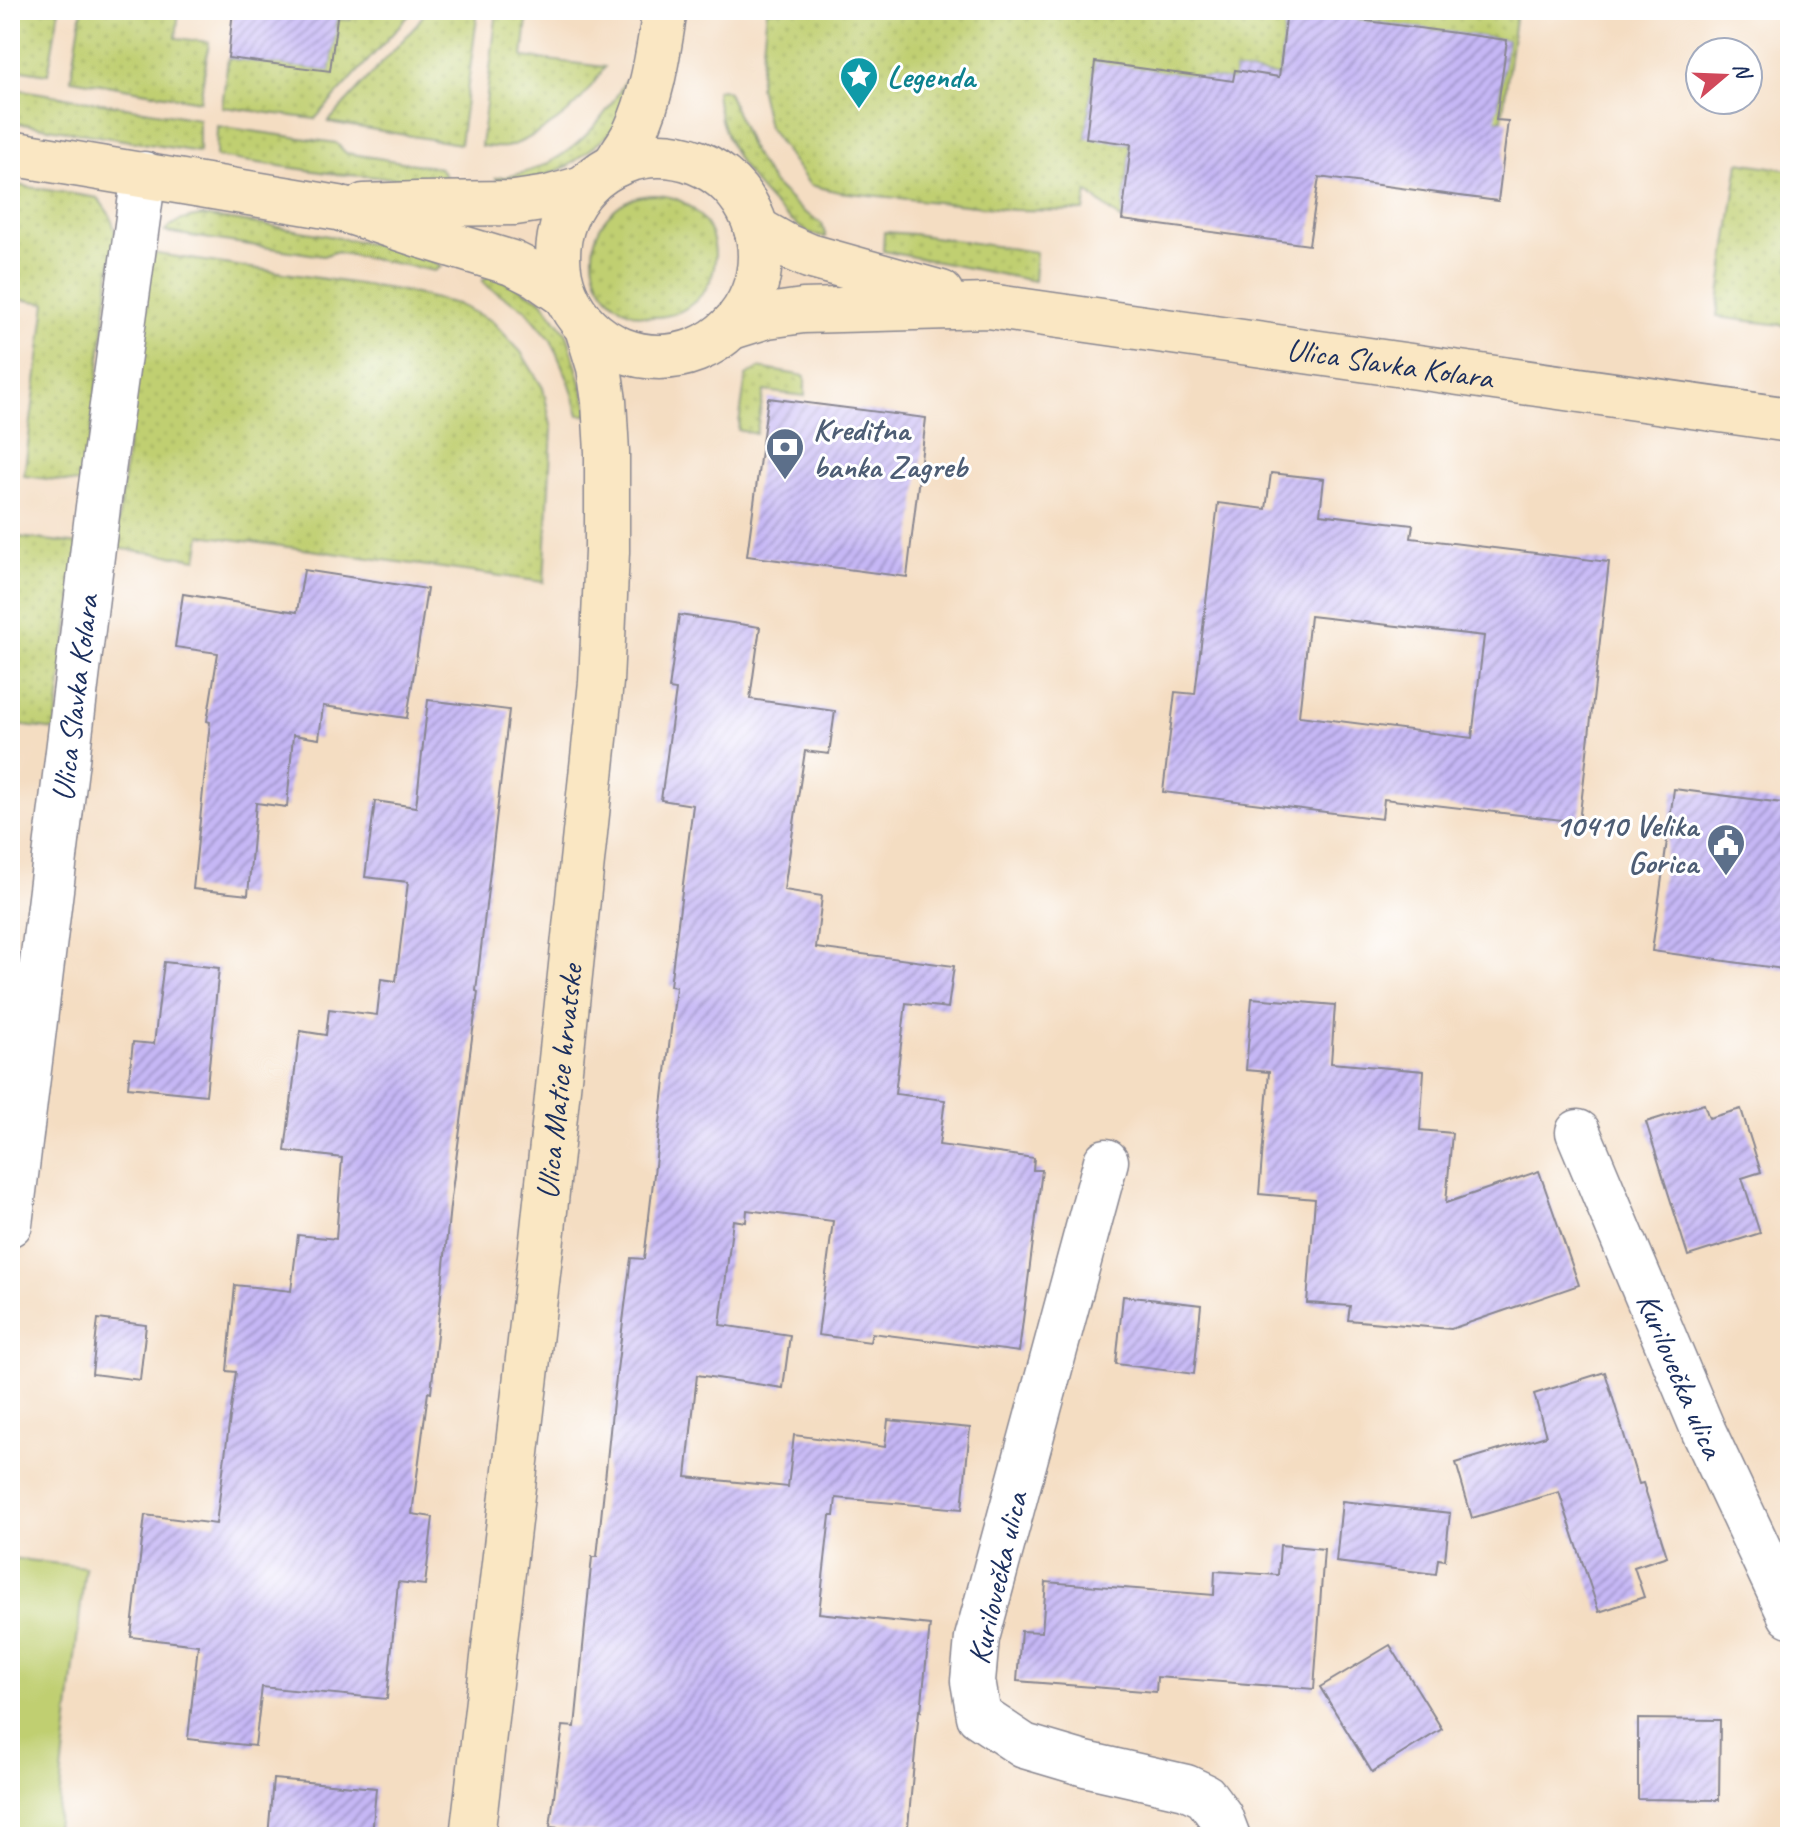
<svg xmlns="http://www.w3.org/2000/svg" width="1800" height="1847" viewBox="0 0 1800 1847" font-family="Caveat,sans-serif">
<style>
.grass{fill:url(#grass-dots);stroke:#6e7f68;stroke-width:2}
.garden{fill:#c0cf71;stroke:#6e7f68;stroke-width:2}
.building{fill:url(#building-hatch);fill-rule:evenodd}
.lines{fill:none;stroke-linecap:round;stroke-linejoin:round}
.minor-casing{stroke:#888690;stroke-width:47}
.secondary-casing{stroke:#888690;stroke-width:47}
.minor{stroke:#fff;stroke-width:44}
.secondary{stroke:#fae7c3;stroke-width:44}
.labels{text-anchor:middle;stroke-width:6;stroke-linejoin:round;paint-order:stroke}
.culture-label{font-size:32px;font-weight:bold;fill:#0d838f;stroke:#fff;text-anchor:start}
.street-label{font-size:32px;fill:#1b2f5e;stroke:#fff}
.service-label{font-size:32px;font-weight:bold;fill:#4e5e75;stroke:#fff;text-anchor:start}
</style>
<defs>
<pattern id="grass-dots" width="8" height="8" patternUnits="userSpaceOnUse" patternTransform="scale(2)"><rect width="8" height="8" fill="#c0cf71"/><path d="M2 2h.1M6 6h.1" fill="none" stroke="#a4b264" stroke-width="1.8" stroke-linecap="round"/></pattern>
<pattern id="building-hatch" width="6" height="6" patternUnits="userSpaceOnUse" patternTransform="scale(2)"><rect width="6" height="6" fill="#c6b7f5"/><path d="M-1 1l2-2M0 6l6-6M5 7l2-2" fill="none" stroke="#a095ca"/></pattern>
</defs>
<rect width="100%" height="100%" fill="#fff"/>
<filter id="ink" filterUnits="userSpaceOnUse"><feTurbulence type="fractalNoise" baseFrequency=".0125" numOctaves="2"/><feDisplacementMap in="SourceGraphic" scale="16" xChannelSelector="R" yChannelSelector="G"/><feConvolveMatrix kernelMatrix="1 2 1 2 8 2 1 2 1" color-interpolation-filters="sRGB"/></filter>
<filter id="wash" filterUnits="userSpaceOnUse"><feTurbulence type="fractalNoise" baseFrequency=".006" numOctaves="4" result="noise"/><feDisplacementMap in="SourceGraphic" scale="32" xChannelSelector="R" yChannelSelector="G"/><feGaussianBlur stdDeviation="1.8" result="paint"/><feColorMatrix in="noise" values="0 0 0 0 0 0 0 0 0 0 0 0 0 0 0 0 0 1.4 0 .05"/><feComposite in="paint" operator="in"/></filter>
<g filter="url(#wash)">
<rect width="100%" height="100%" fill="#f4ddc2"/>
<g class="grass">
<path d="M 10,10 L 59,10 L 48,74 L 10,68 Z"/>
<path d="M 82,10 L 179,10 L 176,38 L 209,42 L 200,101 L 71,79 Z"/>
<path d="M 352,10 L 414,10 L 315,119 L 222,107 L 228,58 L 330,71 L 337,19 L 351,20 Z"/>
<path d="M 427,10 L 478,10 L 460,144 L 328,122 L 413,29 Z"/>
<path d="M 497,10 L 528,10 L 523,57 L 605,67 C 583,99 570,116 534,135 C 525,140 516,145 506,147 C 498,148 489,146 481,146 Z"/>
<path d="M 767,10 L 1516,10 L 1502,120 L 1483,118 L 1498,105 L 1507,40 L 1287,11 L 1279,76 L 1235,70 L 1233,81 L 1095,63 L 1086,137 L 1131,144 L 1122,220 L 1087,192 L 1084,211 L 1014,210 L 839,192 L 810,185 L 768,127 L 759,86 Z"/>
<path d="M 639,78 L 615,129 L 591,149 L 568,166 L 539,178 L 501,185 L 496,178 C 557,172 597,134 625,81 Z"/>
<path d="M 10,88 L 199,119 L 199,152 L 10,122 Z"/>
<path d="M 722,89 L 728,92 L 752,151 L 773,183 L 800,209 L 822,224 L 826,237 C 796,237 745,177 733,150 C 724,133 717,110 716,90 Z"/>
<path d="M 217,126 L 336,143 L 346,153 L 440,168 L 450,182 L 335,174 L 216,157 Z"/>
<path d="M 1739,162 L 1790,170 L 1790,326 L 1717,317 Z"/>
<path d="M 10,184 L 98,198 L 111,217 L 115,231 L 85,484 L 24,476 L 46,303 L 10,298 Z"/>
<circle cx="654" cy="256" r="61"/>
<path d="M 202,216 C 250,222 297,230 345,239 C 377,245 412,249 441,266 L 435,271 L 335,252 L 323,256 L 165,232 C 174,220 187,218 202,216 Z"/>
<path d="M 884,232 L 913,234 L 1036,252 L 1034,281 L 883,251 Z"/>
<path d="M 151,253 L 398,290 L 457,304 L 492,321 L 521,352 L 543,388 L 552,429 L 544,582 L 201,535 L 197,559 L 115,548 Z"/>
<path d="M 491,274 L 540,299 L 567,334 L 590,415 L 579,415 L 570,384 L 551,340 L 525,309 L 491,289 L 482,281 Z"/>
<path d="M 759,368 L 805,376 L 805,396 L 764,391 L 756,434 L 738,430 L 746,376 Z"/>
<path d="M 10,536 L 79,544 L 55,730 L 10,724 Z"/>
</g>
<path class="garden" d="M 10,1558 L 85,1567 L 55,1837 L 10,1837 Z"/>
<g id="blocks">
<g class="building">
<path d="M 233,10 L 338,10 L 330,71 L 228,58 Z"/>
<path d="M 1287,10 L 1507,40 L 1496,120 L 1508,121 L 1498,201 L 1319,177 L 1309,245 L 1122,220 L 1131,144 L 1086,138 L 1095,62 L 1233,81 L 1235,70 L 1279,77 Z"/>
<path d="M 768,398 L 926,418 L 907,577 L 747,556 Z"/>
<path d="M 1271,473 L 1324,479 L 1320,514 L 1413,525 L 1411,538 L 1609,562 L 1579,822 L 1384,799 L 1382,819 L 1163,792 L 1175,692 L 1195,694 L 1218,503 L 1266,509 ZM 1310,616 L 1484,636 L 1472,738 L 1299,716 Z"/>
<path d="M 304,570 L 427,589 L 407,718 L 323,706 L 319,739 L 293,735 L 287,807 L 256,803 L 248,895 L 193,889 L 210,722 L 207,721 L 218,653 L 175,647 L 183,594 L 297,612 Z"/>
<path d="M 679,615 L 760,627 L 750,699 L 835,711 L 829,754 L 805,751 L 784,890 L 822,896 L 816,948 L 954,966 L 948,1008 L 906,1003 L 895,1094 L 945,1100 L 939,1145 L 1034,1158 L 1033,1170 L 1042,1170 L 1019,1352 L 872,1333 L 870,1342 L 818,1335 L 833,1221 L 747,1210 L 746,1222 L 733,1220 L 720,1325 L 790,1335 L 783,1388 L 697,1375 L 686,1477 L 788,1487 L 794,1435 L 885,1447 L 888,1420 L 970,1428 L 962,1509 L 836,1498 L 834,1516 L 830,1516 L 819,1613 L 930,1625 L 921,1711 L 919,1710 L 907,1837 L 633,1837 L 550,1827 L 563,1726 L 575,1727 L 592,1557 L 597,1557 L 613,1402 L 631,1258 L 644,1259 L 676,987 L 670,986 L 693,805 L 661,800 L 676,690 L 669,689 Z"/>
<path d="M 428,700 L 509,710 L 476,991 L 478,992 L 450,1206 L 431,1393 L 428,1392 L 412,1514 L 433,1517 L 425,1585 L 398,1582 L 387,1699 L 262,1687 L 255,1746 L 188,1739 L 198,1645 L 131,1637 L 145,1515 L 216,1524 L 236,1372 L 227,1371 L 235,1285 L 291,1291 L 298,1235 L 336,1239 L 342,1158 L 285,1151 L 300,1031 L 326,1035 L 329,1009 L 377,1015 L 381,979 L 396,981 L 408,882 L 365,877 L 375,801 L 416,807 Z"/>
<path d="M 1674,789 L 1790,804 L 1790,970 L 1652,951 Z"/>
<path d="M 164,962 L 219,968 L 206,1095 L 128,1087 L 133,1042 L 154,1044 Z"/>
<path d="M 1252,998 L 1335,1005 L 1331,1063 L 1424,1071 L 1420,1130 L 1452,1133 L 1446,1203 L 1539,1171 L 1579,1285 L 1451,1329 L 1348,1320 L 1350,1306 L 1307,1303 L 1315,1199 L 1259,1194 L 1269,1072 L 1246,1070 Z"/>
<path d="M 1704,1104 L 1709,1118 L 1741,1109 L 1761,1172 L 1742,1178 L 1760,1233 L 1688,1256 L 1646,1122 Z"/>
<path d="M 1123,1296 L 1201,1305 L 1194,1374 L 1116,1364 Z"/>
<path d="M 98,1319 L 146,1325 L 140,1380 L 92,1374 Z"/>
<path d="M 1605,1372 L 1639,1484 L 1643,1483 L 1667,1556 L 1634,1567 L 1644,1597 L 1599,1612 L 1559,1492 L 1472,1518 L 1456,1463 L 1546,1436 L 1534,1394 Z"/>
<path d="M 1342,1501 L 1450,1513 L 1445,1560 L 1438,1559 L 1436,1574 L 1336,1562 Z"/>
<path d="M 1280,1545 L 1324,1549 L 1314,1689 L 1157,1677 L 1156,1692 L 1017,1681 L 1021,1631 L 1042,1632 L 1046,1582 L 1214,1595 L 1215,1571 L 1278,1575 Z"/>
<path d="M 1390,1645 L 1442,1729 L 1372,1772 L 1320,1687 Z"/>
<path d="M 1638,1719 L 1720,1720 L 1719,1800 L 1638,1799 Z"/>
<path d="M 273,1779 L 376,1788 L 372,1837 L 268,1837 Z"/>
</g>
</g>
</g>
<g filter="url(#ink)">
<use href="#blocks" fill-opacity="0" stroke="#888690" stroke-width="2"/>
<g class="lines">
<defs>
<g id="minor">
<path id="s1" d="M 1578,1132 L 1704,1432 L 1790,1615"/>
<path d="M 1106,1161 L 977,1638 L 973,1681 L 979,1716 L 1024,1746 L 1085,1764 L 1186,1787 L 1205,1796 L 1220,1816 L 1228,1837"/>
<path id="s2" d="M 10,1224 L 98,507 L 144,174"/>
</g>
<g id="secondary">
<path d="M 10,153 L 338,208 L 419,235 L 512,263 L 536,275 L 566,296"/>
<circle cx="659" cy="256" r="101"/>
<path d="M 615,165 C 621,154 629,144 635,132 C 653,94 658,52 665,10"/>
<path d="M 364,206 L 418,204 L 515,203 L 548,198 L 583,188"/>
<path d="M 756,229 L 786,246 L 809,256 L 941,293"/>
<path id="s3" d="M 732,327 L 767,316 L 803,311 L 989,306 L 1790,420"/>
<path id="s4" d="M 472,1837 L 542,1239 L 601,682 L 607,552 L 607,452 L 604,401 L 599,367 L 587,328"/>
</g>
</defs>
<use href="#minor" class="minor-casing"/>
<use href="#secondary" class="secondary-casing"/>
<use href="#minor" class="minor"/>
<use href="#secondary" class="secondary"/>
</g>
</g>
<defs>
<symbol id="sight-pin" viewBox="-11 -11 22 30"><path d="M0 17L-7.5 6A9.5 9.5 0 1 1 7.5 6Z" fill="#0f9aa8" stroke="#fff"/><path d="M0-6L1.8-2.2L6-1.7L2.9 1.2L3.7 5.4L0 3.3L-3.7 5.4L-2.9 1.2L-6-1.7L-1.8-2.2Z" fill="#fff"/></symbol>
<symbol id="bank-pin" viewBox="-11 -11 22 30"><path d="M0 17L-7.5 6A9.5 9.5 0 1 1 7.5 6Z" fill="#5c6f8a" stroke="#fff"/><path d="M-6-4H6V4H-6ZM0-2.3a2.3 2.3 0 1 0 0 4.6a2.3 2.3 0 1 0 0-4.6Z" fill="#fff"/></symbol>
<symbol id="civic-pin" viewBox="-11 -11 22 30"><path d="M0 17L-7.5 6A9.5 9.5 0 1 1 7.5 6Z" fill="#5c6f8a" stroke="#fff"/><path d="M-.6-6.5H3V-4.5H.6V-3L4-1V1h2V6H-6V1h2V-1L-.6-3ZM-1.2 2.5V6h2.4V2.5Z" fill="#fff"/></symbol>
</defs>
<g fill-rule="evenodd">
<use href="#sight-pin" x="837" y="54" width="44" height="60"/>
<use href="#bank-pin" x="763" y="425" width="44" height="60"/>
<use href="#civic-pin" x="1704" y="821" width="44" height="60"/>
</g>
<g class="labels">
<g class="culture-label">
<text x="887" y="87">Legenda</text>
</g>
<g class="street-label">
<text dy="11" stroke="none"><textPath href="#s3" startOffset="664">Ulica Slavka Kolara</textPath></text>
<text dy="11" stroke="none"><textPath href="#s2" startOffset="530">Ulica Slavka Kolara</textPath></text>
<text dy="11" stroke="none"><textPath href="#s4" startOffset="760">Ulica Matice hrvatske</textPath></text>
<text dy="11" stroke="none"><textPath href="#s1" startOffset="264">Kurilovečka ulica</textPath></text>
<text transform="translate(997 1578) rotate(-77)" y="11">Kurilovečka ulica</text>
</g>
<g class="service-label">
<text x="813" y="440">Kreditna<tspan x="813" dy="37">banka Zagreb</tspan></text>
<text x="1698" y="836" text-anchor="end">10410 Velika<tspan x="1698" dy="37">Gorica</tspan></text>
</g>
</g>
<rect width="1800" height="1847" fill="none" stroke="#fff" stroke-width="40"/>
<g transform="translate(1724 76) rotate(71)"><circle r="38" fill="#ffffff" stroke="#a4acbf" stroke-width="2"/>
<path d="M0-6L14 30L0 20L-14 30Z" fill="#d1495b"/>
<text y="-12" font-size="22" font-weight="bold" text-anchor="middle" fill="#1b2f5e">N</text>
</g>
</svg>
